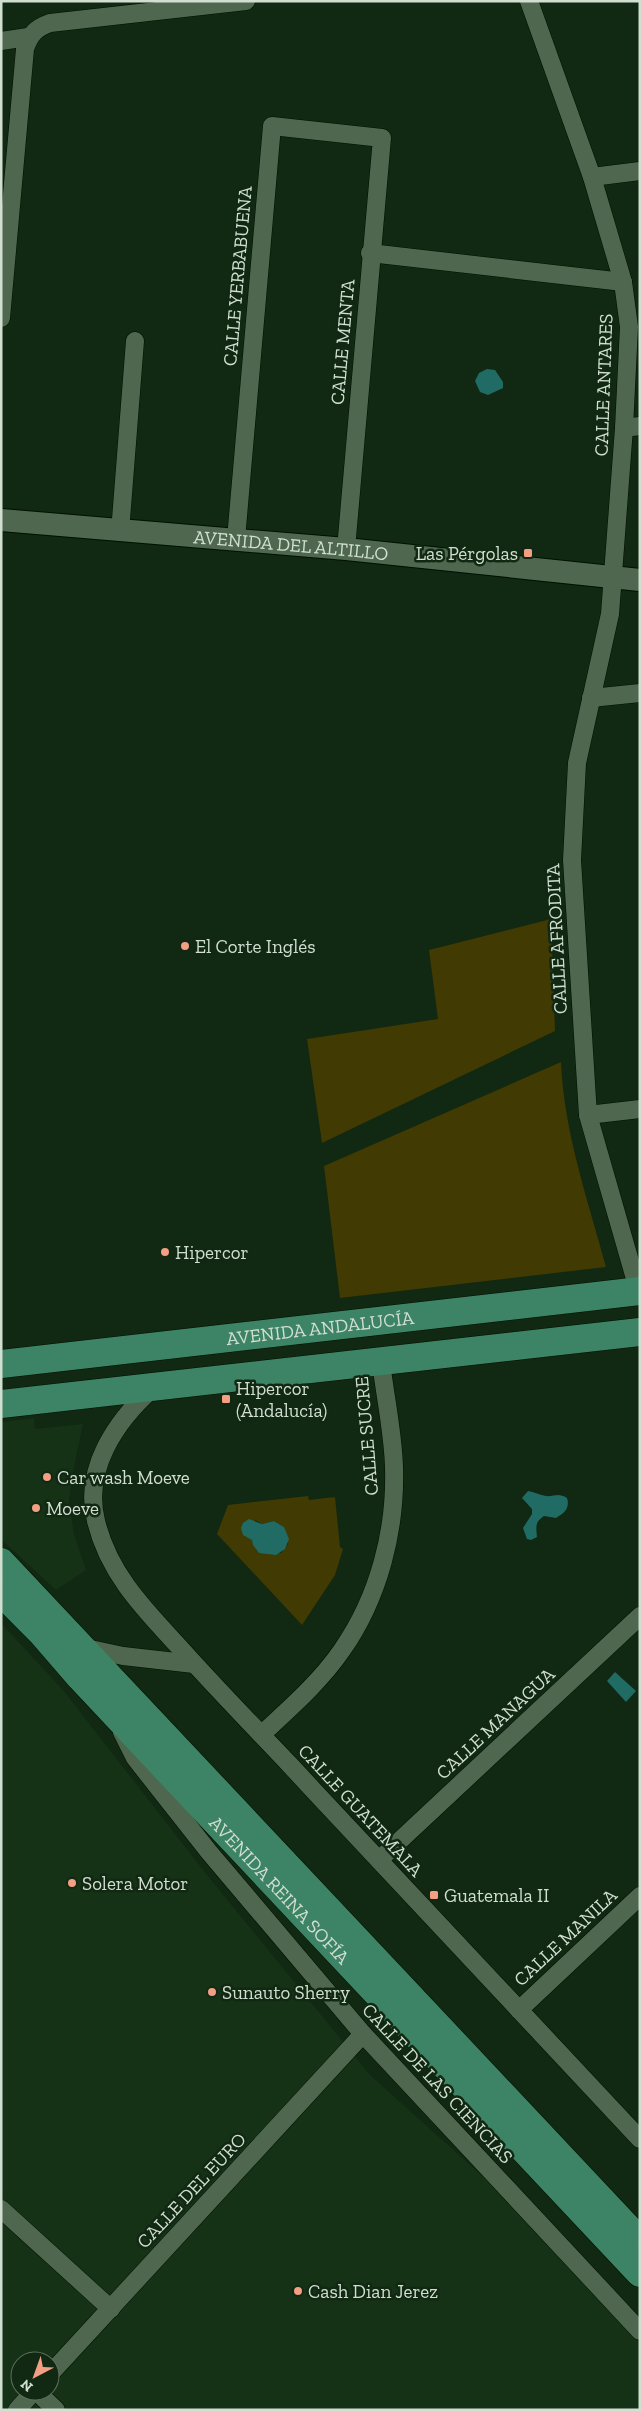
<svg xmlns="http://www.w3.org/2000/svg" width="641" height="2411" viewBox="0 0 641 2411" font-family="'Zilla Slab',serif">
<style>
.built{fill:#153217;fill-rule:evenodd}
.green{fill:#413a02;fill-rule:evenodd}
.water{fill:#216b65}
.lines{fill:none;stroke-linecap:round;stroke-linejoin:round}
.minor-casing{stroke:#001001;stroke-width:19}
.tertiary-casing{stroke:#001001;stroke-width:24}
.primary-casing{stroke:#001001;stroke-width:29}
.minor{stroke:#4e674e;stroke-width:18}
.tertiary{stroke:#4e674e;stroke-width:22}
.primary{stroke:#3d8365;stroke-width:28}
.poi-dot{fill:#f39f84;stroke:#112812;stroke-width:2}
.labels{text-anchor:middle;stroke-width:5;stroke-linejoin:round;paint-order:stroke}
.street-label{font-size:19px;fill:#d1dfd1;stroke:#112812}
.poi-label{font-size:19px;fill:#d1dfd1;stroke:#112812;text-anchor:start}
</style>
<rect width="100%" height="100%" fill="#112812"/>
<g class="built">
<path d="M 34,1418 L 35,1429 L 83,1424 L 73,1471 L 69,1500 L 74,1535 L 86,1570 L 56,1590 L 1,1539 L 1,1422 Z"/>
<path d="M 1,1623 L 63,1690 L 203,1870 L 370,2075 L 640,2318 L 640,2410 L 1,2410 ZM 20,2361 L 50,2361 L 50,2391 L 20,2391 Z"/>
</g>
<g class="green">
<path d="M 551,919 L 555,1031 L 322,1143 L 307,1039 L 438,1019 L 429,950 Z"/>
<path d="M 561,1062 C 564,1133 588,1200 606,1267 L 340,1298 L 324,1166 Z"/>
<path d="M 308,1496 L 309,1500 L 335,1497 L 340,1547 L 343,1549 L 335,1575 L 302,1625 L 217,1534 L 228,1505 ZM 255,1520 L 262,1524 L 274,1521 L 284,1527 L 288,1544 L 281,1553 L 253,1545 Z"/>
</g>
<g class="water">
<path d="M 487,369 L 495,370 L 503,382 L 503,388 L 488,395 L 480,392 L 475,381 L 479,373 Z"/>
<path d="M 528,1491 C 534,1492 540,1495 546,1496 C 554,1497 558,1492 567,1498 C 570,1508 565,1513 556,1518 L 544,1516 C 535,1522 536,1526 537,1537 L 531,1540 L 527,1539 L 523,1528 L 532,1514 L 532,1509 L 522,1498 Z"/>
<path d="M 249,1519 L 262,1524 L 274,1521 L 284,1527 L 289,1539 L 285,1549 L 276,1555 L 259,1553 L 253,1545 L 252,1540 L 243,1535 L 241,1528 L 243,1523 Z"/>
<path d="M 615,1672 L 636,1691 L 626,1702 L 607,1681 Z"/>
</g>
<g class="lines">
<defs>
<g id="minor">
<path d="M 529,1 L 592,177 L 623,282 L 629,327 L 624,428 L 610,614 L 577,763 L 572,860 L 588,1115 L 640,1296"/>
<path d="M 1,41 L 28,37"/>
<path d="M 592,177 L 640,171"/>
<path d="M 370,253 L 623,282"/>
<path d="M 1,318 L 25,49 C 30,34 36,28 50,23 L 246,1"/>
<path d="M 624,428 L 640,426"/>
<path d="M 120,532 L 135,341"/>
<path d="M 236,539 L 272,126 L 382,138 L 346,549"/>
<path d="M 591,698 L 640,693"/>
<path d="M 588,1115 L 640,1109"/>
<path d="M 153,1388 C 116,1421 83,1469 96,1521 C 109,1575 146,1611 182,1650 C 217,1689 254,1727 290,1765 C 406,1890 523,2014 640,2139"/>
<path d="M 81,1647 L 123,1656 L 194,1664"/>
<path d="M 122,1732 L 135,1758 L 209,1852 L 363,2034 L 640,2331"/>
<path d="M 262,1734 C 290,1708 320,1682 342,1650 C 379,1597 396,1530 394,1467 C 393,1432 385,1396 381,1362"/>
<path d="M 379,1860 L 640,1616"/>
<path d="M 519,2010 L 640,1896"/>
<path d="M 1,2209 L 111,2309"/>
<path d="M 50,2374 L 363,2034"/>
<path d="M 36,2391 L 56,2410"/>
<path d="M 17,2410 L 34,2391"/>
</g>
<g id="tertiary">
<path id="s1" d="M 1,520 L 346,549 L 640,580"/>
</g>
<g id="primary">
<path id="s2" d="M 1,1364 L 640,1291"/>
<path d="M 1,1404 L 640,1332"/>
<path d="M 1,1562 L 640,2241"/>
<path id="s3" d="M 1,1592 L 42,1633 L 80,1677 L 640,2273"/>
</g>
</defs>
<use href="#minor" class="minor-casing"/>
<use href="#tertiary" class="tertiary-casing"/>
<use href="#primary" class="primary-casing"/>
<use href="#minor" class="minor"/>
<use href="#tertiary" class="tertiary"/>
<use href="#primary" class="primary"/>
</g>
<g class="poi-dot">
<rect x="523" y="548" width="10" height="10" rx="2.5"/>
<circle cx="185" cy="946" r="5"/>
<circle cx="165" cy="1252" r="5"/>
<rect x="221" y="1394" width="10" height="10" rx="2.5"/>
<circle cx="47" cy="1477" r="5"/>
<circle cx="36" cy="1508" r="5"/>
<circle cx="72" cy="1883" r="5"/>
<rect x="429" y="1890" width="10" height="10" rx="2.5"/>
<circle cx="212" cy="1992" r="5"/>
<circle cx="298" cy="2291" r="5"/>
</g>
<g class="labels">
<g class="street-label">
<text transform="translate(237 276) rotate(-85)" y="7">CALLE YERBABUENA</text>
<text transform="translate(342 342) rotate(-85)" y="7">CALLE MENTA</text>
<text transform="translate(603 385) rotate(-88)" y="7">CALLE ANTARES</text>
<text dy="7" stroke="none"><textPath href="#s1" startOffset="291">AVENIDA DEL ALTILLO</textPath></text>
<text transform="translate(556 939) rotate(-93)" y="7">CALLE AFRODITA</text>
<text dy="7" stroke="none"><textPath href="#s2" startOffset="321">AVENIDA ANDALUCÍA</textPath></text>
<text transform="translate(366 1436) rotate(-95)" y="7">CALLE SUCRE</text>
<text transform="translate(495 1723) rotate(-43)" y="7">CALLE MANAGUA</text>
<text transform="translate(361 1810) rotate(47)" y="7">CALLE GUATEMALA</text>
<text dy="7" stroke="none"><textPath href="#s3" startOffset="408">AVENIDA REINA SOFÍA</textPath></text>
<text transform="translate(565 1937) rotate(-43)" y="7">CALLE MANILA</text>
<text transform="translate(438 2083) rotate(47)" y="7">CALLE DE LAS CIENCIAS</text>
<text transform="translate(191 2190) rotate(-47)" y="7">CALLE DEL EURO</text>
</g>
<g class="poi-label">
<text x="518" y="560" text-anchor="end">Las Pérgolas</text>
<text x="195" y="953">El Corte Inglés</text>
<text x="175" y="1259">Hipercor</text>
<text x="236" y="1395">Hipercor<tspan x="236" dy="22">(Andalucía)</tspan></text>
<text x="57" y="1484">Car wash Moeve</text>
<text x="46" y="1515">Moeve</text>
<text x="82" y="1890">Solera Motor</text>
<text x="444" y="1902">Guatemala II</text>
<text x="222" y="1999">Sunauto Sherry</text>
<text x="308" y="2298">Cash Dian Jerez</text>
</g>
</g>
<rect width="641" height="2411" fill="none" stroke="#d1dfd1" stroke-width="5"/>
<g transform="translate(35 2376) rotate(221)"><circle r="24" fill="#112812" stroke="#5e715e"/>
<path d="M0-4L9 19L0 12L-9 19Z" fill="#f39f84"/>
<text y="-8" font-size="14" font-weight="bold" text-anchor="middle" fill="#d1dfd1">N</text>
</g>
</svg>
